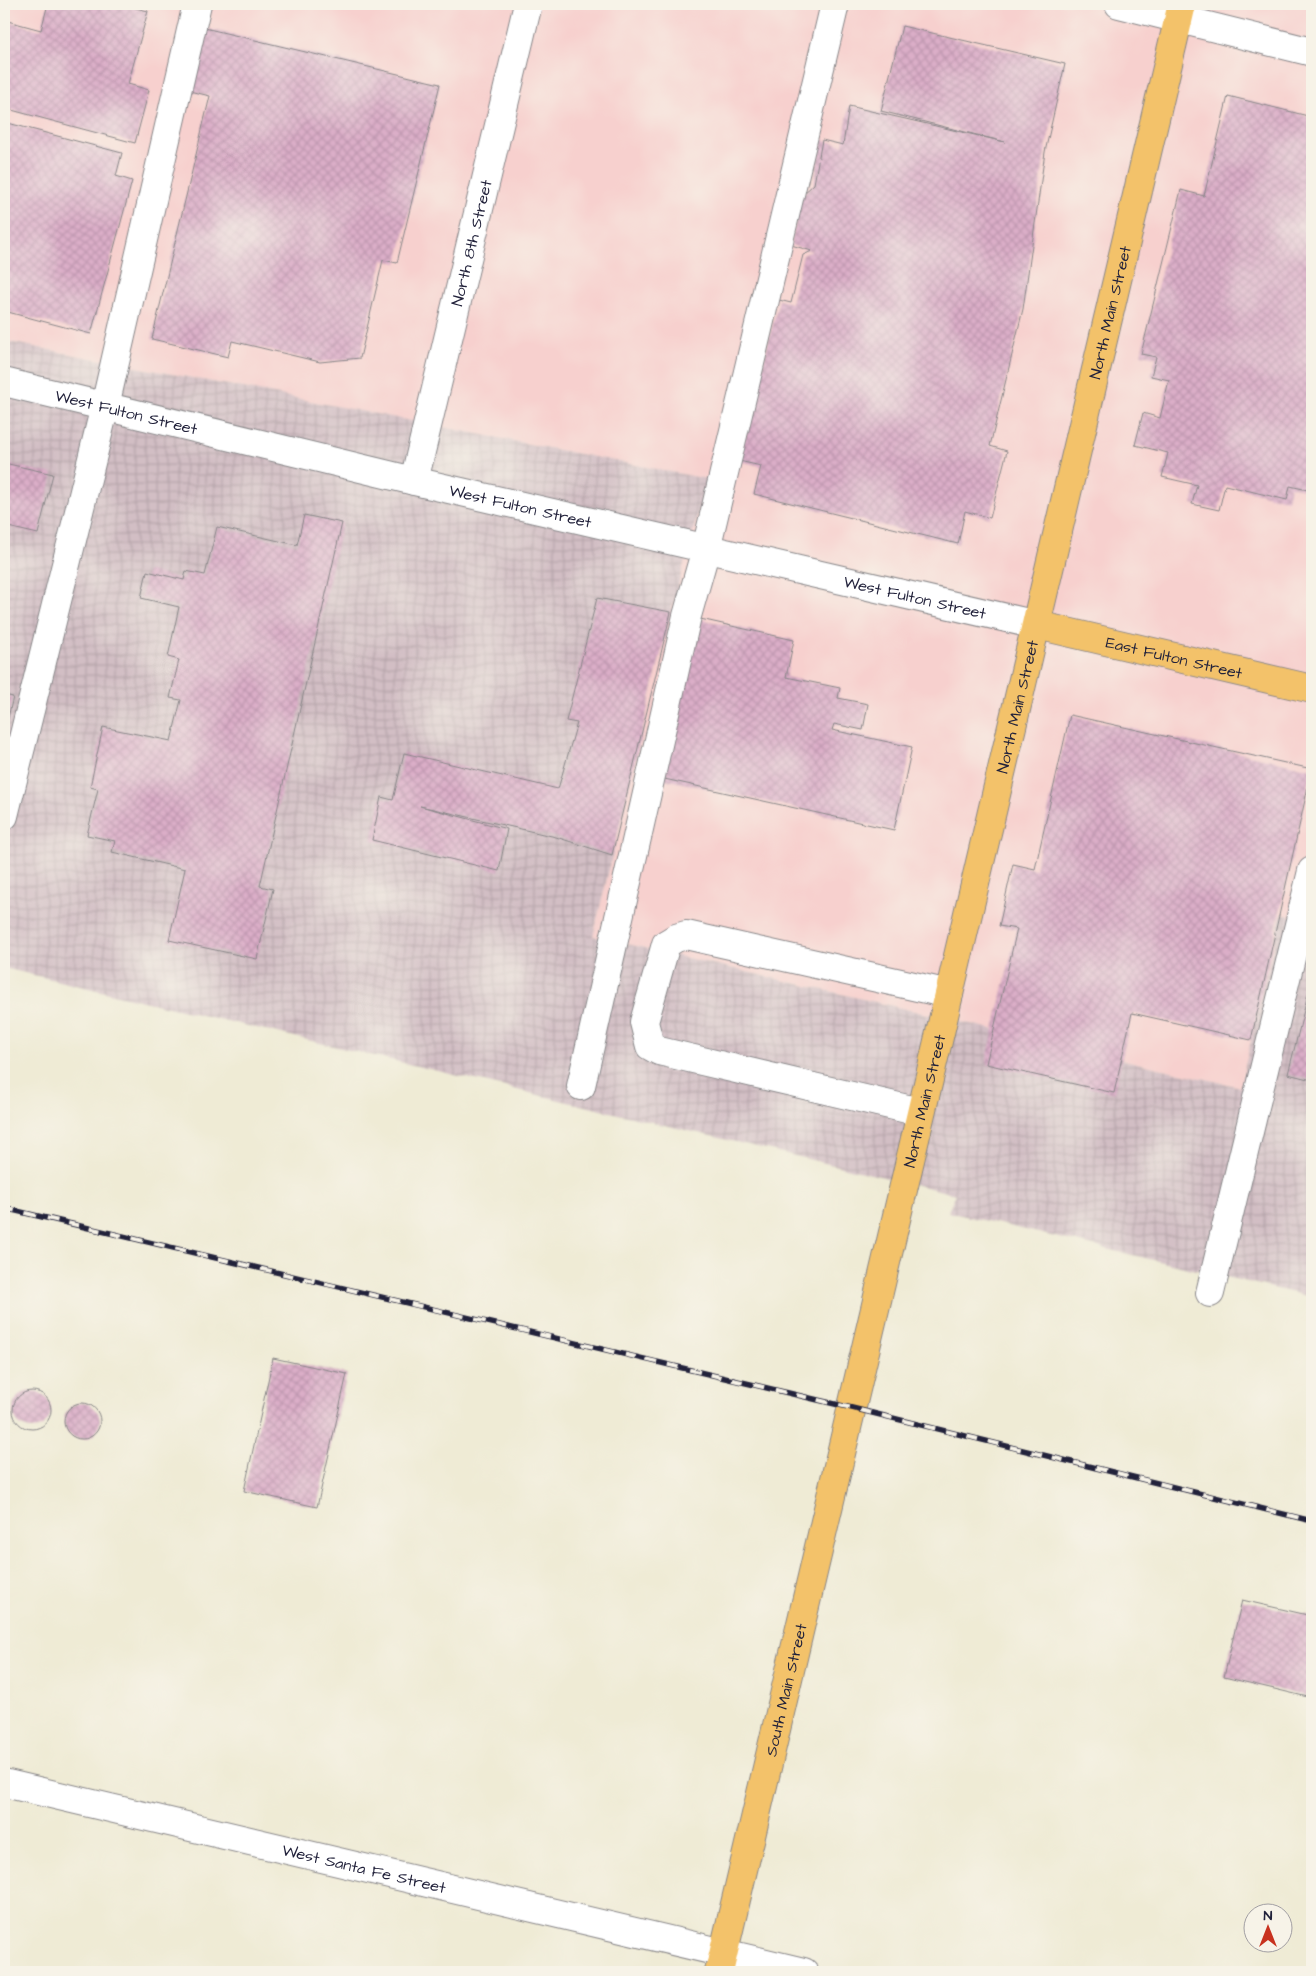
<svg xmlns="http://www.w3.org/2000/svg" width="1316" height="1976" viewBox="0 0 1316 1976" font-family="'Architects Daughter',sans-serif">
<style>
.built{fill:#f7d0ce}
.industrial{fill:url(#industrial-grid)}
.building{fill:url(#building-cross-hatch)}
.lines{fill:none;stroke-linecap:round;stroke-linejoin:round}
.minor-casing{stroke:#888688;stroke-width:30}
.major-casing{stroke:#888688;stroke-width:30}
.minor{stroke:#fff;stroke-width:28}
.major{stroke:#f3c26a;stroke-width:28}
.rail-casing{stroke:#22223b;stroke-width:5.5}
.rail{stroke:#f7f3e8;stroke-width:4;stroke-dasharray:11;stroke-linecap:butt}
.labels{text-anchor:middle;stroke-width:4.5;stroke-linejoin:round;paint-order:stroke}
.street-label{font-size:16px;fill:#22223b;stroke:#f7f3e8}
</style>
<defs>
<pattern id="industrial-grid" width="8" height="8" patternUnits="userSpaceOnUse" patternTransform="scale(1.25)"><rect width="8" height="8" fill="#d2bec4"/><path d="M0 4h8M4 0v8" fill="none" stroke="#b4a3a9"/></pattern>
<pattern id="building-cross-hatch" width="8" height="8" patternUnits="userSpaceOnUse" patternTransform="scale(1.25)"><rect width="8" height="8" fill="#dbaec8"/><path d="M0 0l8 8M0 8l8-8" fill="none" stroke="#bc95ad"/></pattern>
</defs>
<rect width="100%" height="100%" fill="#f7f3e8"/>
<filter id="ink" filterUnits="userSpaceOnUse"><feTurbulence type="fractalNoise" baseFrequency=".02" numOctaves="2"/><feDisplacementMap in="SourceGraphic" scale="10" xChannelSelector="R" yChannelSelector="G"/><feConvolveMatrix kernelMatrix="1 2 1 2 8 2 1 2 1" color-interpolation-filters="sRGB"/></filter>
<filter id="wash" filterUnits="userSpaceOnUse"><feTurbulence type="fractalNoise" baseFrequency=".0096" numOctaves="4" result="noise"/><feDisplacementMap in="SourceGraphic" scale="20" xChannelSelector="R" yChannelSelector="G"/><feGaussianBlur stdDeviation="1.12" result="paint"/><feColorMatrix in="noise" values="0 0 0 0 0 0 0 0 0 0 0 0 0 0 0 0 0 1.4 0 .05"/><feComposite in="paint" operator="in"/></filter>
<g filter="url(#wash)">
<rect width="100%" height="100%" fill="#efebd5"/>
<path class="built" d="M 4,4 L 1312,4 L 1312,922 L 1281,914 L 1240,1087 L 593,936 L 671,612 L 706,479 L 4,341 Z"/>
<path class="industrial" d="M 4,341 L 707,479 L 671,612 L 593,936 L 1240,1087 L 1281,914 L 1312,922 L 1312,1297 L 948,1212 L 955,1194 L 4,968 Z"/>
<g id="blocks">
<g class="building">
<path d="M 48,4 L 120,4 L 148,11 L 128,84 L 149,90 L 135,143 L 4,108 L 4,20 L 41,30 Z"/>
<path d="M 192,25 L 440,84 L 397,263 L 383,260 L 360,358 L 320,362 L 232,341 L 228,357 L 152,339 L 210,96 L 177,88 Z"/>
<path d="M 902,26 L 1065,64 L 1045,152 L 1023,309 L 990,446 L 1007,451 L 990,518 L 965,511 L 958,544 L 754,494 L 761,466 L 739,461 L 779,300 L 791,303 L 803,255 L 812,251 L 791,245 L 801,196 L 814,184 L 822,140 L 843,145 L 849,106 L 1005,142 L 881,111 Z"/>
<path d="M 1228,96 L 1312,117 L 1312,491 L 1290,486 L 1287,500 L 1225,485 L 1219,510 L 1192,504 L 1197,485 L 1162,477 L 1168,453 L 1135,445 L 1143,413 L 1160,418 L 1169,380 L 1151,376 L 1156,357 L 1141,354 L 1181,190 L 1204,196 Z"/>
<path d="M 4,122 L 122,153 L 116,176 L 132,181 L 91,334 L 4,311 Z"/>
<path d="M 4,463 L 53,474 L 38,534 L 4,526 Z"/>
<path d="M 304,515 L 342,523 L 260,886 L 273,889 L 257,959 L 169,940 L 185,869 L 112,852 L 115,841 L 87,835 L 98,789 L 90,787 L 103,727 L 171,741 L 181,700 L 170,698 L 179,660 L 168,657 L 179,607 L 141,598 L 147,571 L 184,580 L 186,571 L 205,575 L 217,527 L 297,545 Z"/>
<path d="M 597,598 L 671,612 L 612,855 L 556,837 L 420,806 L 507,829 L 499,871 L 372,840 L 381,797 L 393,800 L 404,753 L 558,789 L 577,723 L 566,721 Z"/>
<path d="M 687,616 L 794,640 L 786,677 L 840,688 L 838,698 L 868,704 L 863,730 L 834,724 L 832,730 L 912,747 L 894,830 L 651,776 Z"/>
<path d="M 4,695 L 13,697 L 4,734 Z"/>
<path d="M 1070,715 L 1312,769 L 1251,1040 L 1132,1013 L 1114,1093 L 986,1064 L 1017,929 L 999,926 L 1013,864 L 1035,869 Z"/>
<path d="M 1310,986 L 1312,987 L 1312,1080 L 1288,1074 Z"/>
<path d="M 273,1358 L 347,1374 L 317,1507 L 244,1491 Z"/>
<circle cx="32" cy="1410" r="19"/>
<circle cx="82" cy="1421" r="18"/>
<path d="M 1242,1600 L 1312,1616 L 1312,1698 L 1224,1677 Z"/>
</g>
</g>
</g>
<g filter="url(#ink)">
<use href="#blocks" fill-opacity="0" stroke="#888688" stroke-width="1"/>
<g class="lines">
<defs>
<g id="minor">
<path d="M 1119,4 L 1312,52"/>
<path id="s1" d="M 4,382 L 414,481 L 1037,625"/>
<path id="s2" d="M 414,481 L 528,4"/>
<path d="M 4,816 L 105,406 L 197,4"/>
<path d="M 581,1086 L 687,616 L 706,549 L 835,4"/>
<path d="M 920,1112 L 659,1051 L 650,1046 L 644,1022 L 666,944 L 676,938 L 686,935 L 949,994"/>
<path d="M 1210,1293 L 1312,871"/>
<path id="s3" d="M 4,1783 L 804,1972"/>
</g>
<g id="major">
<path id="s4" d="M 1037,625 L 1312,689"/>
<path id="s5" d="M 719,1972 L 1182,4"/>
</g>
</defs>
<use href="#minor" class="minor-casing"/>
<use href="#major" class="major-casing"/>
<use href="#minor" class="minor"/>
<use href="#major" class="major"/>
<defs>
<path id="rail" d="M 4,1208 L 852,1408 L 1312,1521"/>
</defs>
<use href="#rail" class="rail-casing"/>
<use href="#rail" class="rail"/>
</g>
</g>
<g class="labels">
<g class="street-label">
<text dy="6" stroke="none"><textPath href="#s2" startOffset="245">North 8th Street</textPath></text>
<text dy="6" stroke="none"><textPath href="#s5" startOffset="1705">North Main Street</textPath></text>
<text dy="6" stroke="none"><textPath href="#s1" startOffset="126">West Fulton Street</textPath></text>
<text dy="6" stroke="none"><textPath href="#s1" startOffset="531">West Fulton Street</textPath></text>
<text dy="6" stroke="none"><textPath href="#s1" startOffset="936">West Fulton Street</textPath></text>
<text dy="6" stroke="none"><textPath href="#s4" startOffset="141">East Fulton Street</textPath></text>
<text dy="6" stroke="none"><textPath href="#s5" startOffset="1300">North Main Street</textPath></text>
<text dy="6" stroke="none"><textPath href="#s5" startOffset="895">North Main Street</textPath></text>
<text dy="6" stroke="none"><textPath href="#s5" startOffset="290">South Main Street</textPath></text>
<text dy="6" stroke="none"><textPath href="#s3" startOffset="370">West Santa Fe Street</textPath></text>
</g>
</g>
<rect width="1316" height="1976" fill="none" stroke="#f7f3e8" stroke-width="20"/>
<g transform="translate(1268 1928)"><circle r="24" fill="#f7f3e8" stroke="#a29fa3"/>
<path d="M0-4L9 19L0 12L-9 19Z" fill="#c8321e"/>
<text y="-8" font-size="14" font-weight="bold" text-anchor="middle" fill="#22223b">N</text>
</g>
</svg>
